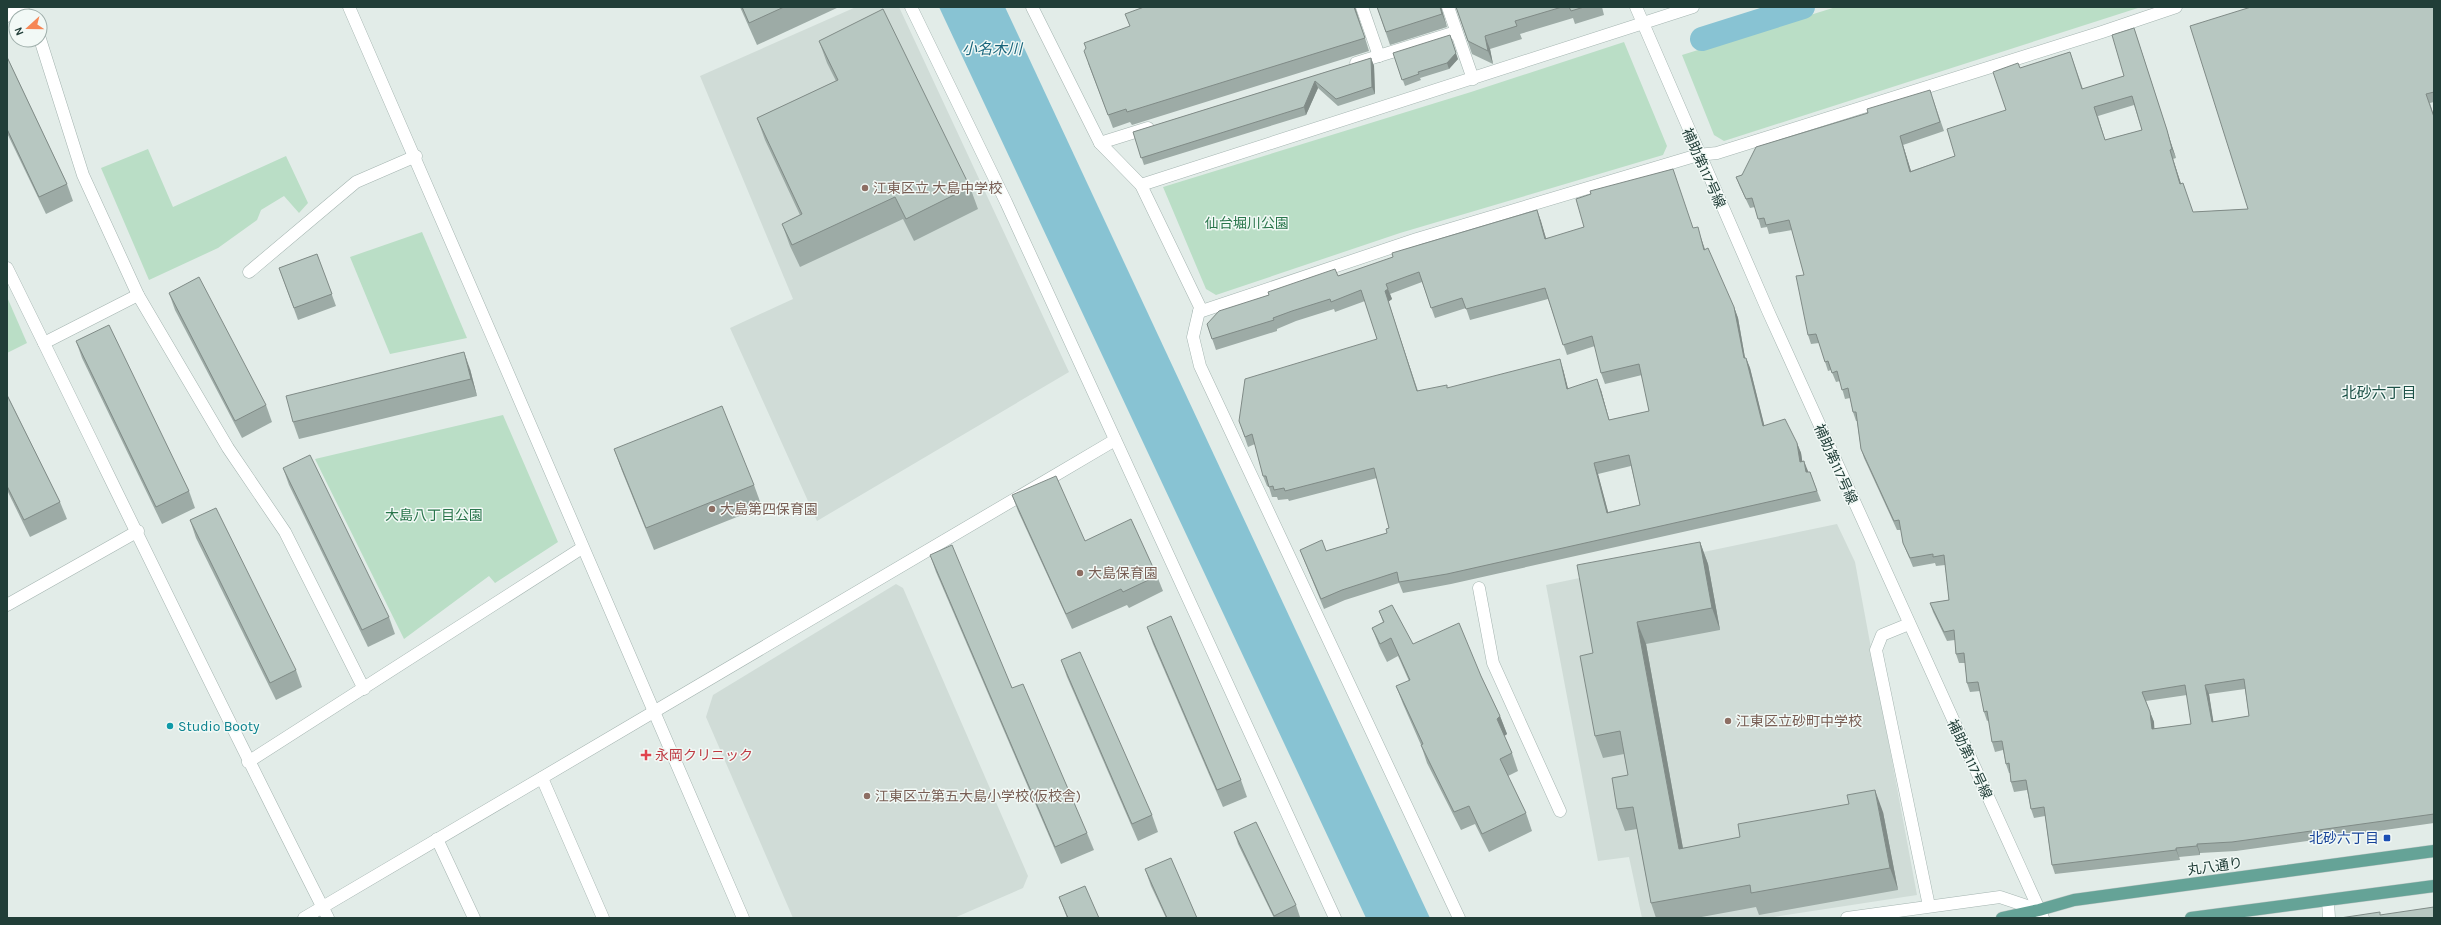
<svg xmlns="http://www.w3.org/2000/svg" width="2441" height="925" viewBox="0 0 2441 925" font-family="Karla,'Noto Sans JP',sans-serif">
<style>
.built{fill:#d0dcd7}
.green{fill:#badec6}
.water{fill:#88c3d3}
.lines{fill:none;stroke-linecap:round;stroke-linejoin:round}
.canal{stroke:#88c3d3;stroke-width:24}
.minor-casing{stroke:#a4b4b0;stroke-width:13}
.major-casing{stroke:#c1c9c7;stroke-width:13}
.minor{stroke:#fff;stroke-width:12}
.major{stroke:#65a397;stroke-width:12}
.wall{fill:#9daba6;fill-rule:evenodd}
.shaded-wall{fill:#808b87}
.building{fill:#b7c7c1;stroke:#808b87;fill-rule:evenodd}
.education-dot{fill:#8d6e63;stroke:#f2f9f6;stroke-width:1.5}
.culture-dot{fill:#0f9aa8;stroke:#f2f9f6;stroke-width:1.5}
.health-dot{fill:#e0444e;stroke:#f2f9f6;stroke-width:1.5}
.transit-dot{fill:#1a4fb4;stroke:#f2f9f6;stroke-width:1.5}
.labels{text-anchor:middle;stroke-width:3;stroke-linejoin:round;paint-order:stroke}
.street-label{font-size:14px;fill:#213e38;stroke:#f2f9f6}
.education-label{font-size:14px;fill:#785e54;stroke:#f2f9f6;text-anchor:start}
.park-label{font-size:14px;fill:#2a764c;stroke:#f2f9f6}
.culture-label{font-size:14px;fill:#0d838f;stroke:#f2f9f6;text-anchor:start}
.health-label{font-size:14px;fill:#be3a42;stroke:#f2f9f6;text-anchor:start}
.transit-label{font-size:14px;fill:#164399;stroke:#f2f9f6;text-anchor:end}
.water-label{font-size:15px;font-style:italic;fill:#19657c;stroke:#f2f9f6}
.neighbourhood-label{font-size:15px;fill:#1c5147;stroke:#f2f9f6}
</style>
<rect width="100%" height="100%" fill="#e2ece8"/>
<g class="built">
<path d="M 856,7 L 899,7 L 1069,372 L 817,521 L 730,328 L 793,299 L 700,76 Z"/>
<path d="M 1837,524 L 1855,562 L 1917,895 L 1767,918 L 1642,918 L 1629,857 L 1598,861 L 1546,585 Z"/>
<path d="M 896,584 L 903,588 L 1028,876 L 1023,888 L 954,918 L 793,918 L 706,717 L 713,695 Z"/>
</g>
<g class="green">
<path d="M 1836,7 L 2141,7 L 1724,141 L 1714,135 L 1682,55 Z"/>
<path d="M 1624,42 L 1667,146 L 1663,155 L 1400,233 L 1216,295 L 1206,289 L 1163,187 L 1471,92 Z"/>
<path d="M 148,149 L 173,207 L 286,156 L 308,203 L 299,213 L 284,196 L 261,210 L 257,220 L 218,248 L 149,280 L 101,168 Z"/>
<path d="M 422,232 L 467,338 L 390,354 L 350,257 Z"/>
<path d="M 7,297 L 27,343 L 7,353 Z"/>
<path d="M 503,415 L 558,542 L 495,583 L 489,576 L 404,639 L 315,459 Z"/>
</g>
<path class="water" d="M 939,7 L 1005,7 L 1430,918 L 1366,918 Z"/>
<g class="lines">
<path class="canal" d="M 1702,39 L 1803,7"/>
<defs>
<g id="minor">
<path d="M 349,7 C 482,310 611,614 743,918"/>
<path d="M 911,7 L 1006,202 L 1335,918"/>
<path d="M 1032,7 L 1100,143 L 1141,185 L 1200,307 L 1193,337 L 1200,366 L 1459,918"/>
<path d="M 1362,7 L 1379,56"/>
<path d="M 1448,7 L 1473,79"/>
<path d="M 1636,7 L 1768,311 L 2043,918"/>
<path d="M 7,16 L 23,7"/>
<path d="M 40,39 L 83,175 L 138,295 L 228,448 L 285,532 L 364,689"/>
<path d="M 1356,63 L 1456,32"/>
<path d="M 1100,143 L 1148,128"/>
<path d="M 1141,185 L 1693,7"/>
<path d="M 7,268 C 114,485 218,702 328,918"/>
<path d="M 249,272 L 356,182 L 416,156"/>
<path d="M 1199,312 L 1417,239 L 1698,155 L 1717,153 L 2102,32 L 2176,7"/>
<path d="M 44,343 L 138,295"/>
<path d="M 1479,588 L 1493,663 L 1560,811"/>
<path d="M 7,605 L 138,531"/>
<path d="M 1909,624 L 1882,635 L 1876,650 L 1929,906"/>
<path d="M 248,762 L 582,548"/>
<path d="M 542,778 L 603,918"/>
<path d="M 437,839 L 474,918"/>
<path d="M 2328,901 L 2329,918"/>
<path d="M 304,918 L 1115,440"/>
<path d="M 1847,918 L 2000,897 L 2039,910"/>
</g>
<g id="major">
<path d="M 2002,918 L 2039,910 L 2074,900 L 2434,851"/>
<path d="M 2191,918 L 2434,886"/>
</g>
</defs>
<use href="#minor" class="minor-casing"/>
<use href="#major" class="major-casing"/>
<use href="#minor" class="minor"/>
<use href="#major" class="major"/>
</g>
<g class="wall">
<path d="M 740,7 L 839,7 L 757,45 Z"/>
<path d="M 1355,7 L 1369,51 L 1132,125 L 1130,122 L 1113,128 L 1088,63 L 1130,27 Z"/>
<path d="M 1377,7 L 1441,7 L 1447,27 L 1390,45 Z"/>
<path d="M 1456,7 L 1602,7 L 1604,15 L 1575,24 L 1573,18 L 1520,34 L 1522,39 L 1490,49 L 1493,64 L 1472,54 Z"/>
<path d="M 2434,7 L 2434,102 L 2430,103 L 2434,116 L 2434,823 L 2236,851 L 2200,853 L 2200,855 L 2179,857 L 2180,860 L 2055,874 L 2052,865 L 2045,816 L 2034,818 L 2031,809 L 2027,790 L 2014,792 L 2011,782 L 2010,773 L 2009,773 L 2006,764 L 2003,750 L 1995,752 L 1992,742 L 1989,720 L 1987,721 L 1984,712 L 1980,691 L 1970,692 L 1967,683 L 1965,663 L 1959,663 L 1956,654 L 1955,640 L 1947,641 L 1933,612 L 1930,603 L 1949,600 L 1945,565 L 1936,566 L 1935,563 L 1913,567 L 1903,543 L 1901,530 L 1897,530 L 1864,458 L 1861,449 L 1857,421 L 1856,421 L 1853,412 L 1850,398 L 1845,399 L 1840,381 L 1836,382 L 1831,370 L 1828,371 L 1819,343 L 1811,344 L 1808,335 L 1804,275 L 1792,230 L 1769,234 L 1767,227 L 1761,228 L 1755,207 L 1750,208 L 1740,187 L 1736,177 L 1933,99 L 1944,131 L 1903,145 L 1911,171 L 1955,156 L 2006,110 L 2020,68 L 2070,52 L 2083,89 L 2124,76 L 2134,28 L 2170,140 L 2176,158 L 2173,159 L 2181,184 L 2193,212 L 2248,209 ZM 2134,105 L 2142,130 L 2105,140 L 2098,116 ZM 2245,689 L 2249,716 L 2213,722 L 2209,694 ZM 2187,695 L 2191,724 L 2154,729 L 2154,722 L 2146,701 Z"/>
<path d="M 819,41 L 970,187 L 978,209 L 914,241 L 903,219 L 800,267 L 790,246 L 782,224 L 800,215 L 765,140 L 757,118 L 836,81 L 827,63 Z"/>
<path d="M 1393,53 L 1458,59 L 1449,69 L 1420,78 L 1421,80 L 1405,86 Z"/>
<path d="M 7,57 L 67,184 L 73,201 L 46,214 L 7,133 Z"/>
<path d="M 1371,58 L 1374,66 L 1375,94 L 1338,106 L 1318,88 L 1306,115 L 1144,165 L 1133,132 Z"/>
<path d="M 1537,210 L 1546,238 L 1693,228 L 1701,238 L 1705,249 L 1734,307 L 1738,318 L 1745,358 L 1746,358 L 1750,368 L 1764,425 L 1797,443 L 1801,453 L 1802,461 L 1808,472 L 1810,472 L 1821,501 L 1451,584 L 1403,593 L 1399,583 L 1345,600 L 1324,609 L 1304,560 L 1300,550 L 1326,551 L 1387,533 L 1389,528 L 1377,478 L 1289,501 L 1288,499 L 1278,500 L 1277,497 L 1272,497 L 1269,487 L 1267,486 L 1263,476 L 1255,444 L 1248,447 L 1239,421 L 1377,339 L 1365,301 L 1335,312 L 1334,309 L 1296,321 L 1277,329 L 1277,331 L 1216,350 L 1207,324 L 1338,276 ZM 1422,282 L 1435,318 L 1466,308 L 1470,320 L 1548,299 L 1567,355 L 1595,346 L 1601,373 L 1605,384 L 1642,375 L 1649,411 L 1609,420 L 1601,390 L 1568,389 L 1563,369 L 1448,388 L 1418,391 L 1388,302 L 1392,299 L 1390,294 ZM 1631,466 L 1640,505 L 1608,512 L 1598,474 Z"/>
<path d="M 317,254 L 336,306 L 298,320 L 279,268 Z"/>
<path d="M 169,293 L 266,405 L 272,422 L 242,438 L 175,310 Z"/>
<path d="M 76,341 L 189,491 L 195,508 L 162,524 L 82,358 Z"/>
<path d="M 470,369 L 477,396 L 299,439 L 293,422 Z"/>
<path d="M 7,395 L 60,502 L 67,519 L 30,537 L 7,490 Z"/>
<path d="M 614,449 L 754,485 L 762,507 L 654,550 L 622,471 Z"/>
<path d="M 283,468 L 389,617 L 395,634 L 368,647 L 289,485 Z"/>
<path d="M 1012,495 L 1085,541 L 1157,576 L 1163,591 L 1129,608 L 1127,605 L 1072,629 L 1018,511 Z"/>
<path d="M 190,520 L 296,670 L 302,687 L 276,700 L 196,538 Z"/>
<path d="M 1700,542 L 1708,564 L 1720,630 L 1646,644 L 1683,848 L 1883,812 L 1898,890 L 1759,915 L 1756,907 L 1696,918 L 1656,918 L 1651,903 L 1637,829 L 1625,831 L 1617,809 L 1628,775 L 1624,754 L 1603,758 L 1595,736 L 1593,653 Z"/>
<path d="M 930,555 L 1012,688 L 1087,833 L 1094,850 L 1061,864 L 936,572 Z"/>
<path d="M 1379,611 L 1413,644 L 1481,676 L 1500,716 L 1507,734 L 1504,736 L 1512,753 L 1518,771 L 1508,776 L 1526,813 L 1532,831 L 1489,852 L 1475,824 L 1461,830 L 1427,763 L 1421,745 L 1403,704 L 1396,686 L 1409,681 L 1398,656 L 1387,662 L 1379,646 L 1372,628 L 1383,622 Z"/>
<path d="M 1147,627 L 1241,780 L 1247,797 L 1223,807 L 1153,644 Z"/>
<path d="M 1061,660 L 1152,815 L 1158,832 L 1138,841 L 1067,677 Z"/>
<path d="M 1234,832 L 1296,905 L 1300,917 L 1297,918 L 1274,918 L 1238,844 Z"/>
<path d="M 1145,869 L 1197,918 L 1166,918 L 1151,886 Z"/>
<path d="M 1059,897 L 1099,918 L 1067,918 Z"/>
</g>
<g class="shaded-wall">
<path d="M 1354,7 L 1355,7 L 1369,51 L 1365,38 Z"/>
<path d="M 1440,7 L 1441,7 L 1447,27 L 1442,14 Z"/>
<path d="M 2134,28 L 2170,140 L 2176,158 L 2172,149 Z"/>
<path d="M 1450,35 L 1458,59 L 1449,69 L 1447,63 Z"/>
<path d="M 1485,36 L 1490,49 L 1493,64 L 1488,51 Z"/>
<path d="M 1371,58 L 1374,66 L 1375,94 L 1372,87 Z"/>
<path d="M 1315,81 L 1318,88 L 1306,115 L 1304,107 Z"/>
<path d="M 1900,136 L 1903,145 L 1914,181 L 1910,172 Z"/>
<path d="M 2170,150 L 2173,159 L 2184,193 L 2180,184 Z"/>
<path d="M 1537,210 L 1541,221 L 1549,249 L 1545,239 Z"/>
<path d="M 1698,227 L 1701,238 L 1708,260 L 1704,250 Z"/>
<path d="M 1386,284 L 1392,299 L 1388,302 L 1421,402 L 1385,291 Z"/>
<path d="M 1734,307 L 1738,318 L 1747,369 L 1744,358 Z"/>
<path d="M 464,352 L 470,369 L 477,396 L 471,379 Z"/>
<path d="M 1746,358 L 1750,368 L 1767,436 L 1763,426 Z"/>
<path d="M 1560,359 L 1563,369 L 1571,400 L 1567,389 Z"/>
<path d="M 1597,379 L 1601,390 L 1612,430 L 1609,420 Z"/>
<path d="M 1797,443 L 1801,453 L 1804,472 L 1800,462 Z"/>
<path d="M 1804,461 L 1808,471 L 1810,482 L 1806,472 Z"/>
<path d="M 1594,463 L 1598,474 L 1611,523 L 1607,513 Z"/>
<path d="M 1700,542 L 1708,564 L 1720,630 L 1712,608 Z"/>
<path d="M 1637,622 L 1646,644 L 1687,871 L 1679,849 Z"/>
<path d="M 2205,685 L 2209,694 L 2215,731 L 2212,722 Z"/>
<path d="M 2150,712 L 2154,722 L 2155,738 L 2152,729 Z"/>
<path d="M 1500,716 L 1507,734 L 1503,737 L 1497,719 Z"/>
<path d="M 1875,790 L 1883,812 L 1898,890 L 1890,868 Z"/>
<path d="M 2197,844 L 2200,853 L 2200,855 L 2197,846 Z"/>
<path d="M 2176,848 L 2180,860 L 2176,850 Z"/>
</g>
<g class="building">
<path d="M 742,7 L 784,7 L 749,23 Z"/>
<path d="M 1144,7 L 1354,7 L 1365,38 L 1127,112 L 1126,109 L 1108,115 L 1084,51 L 1086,48 L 1084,43 L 1130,26 L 1125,14 Z"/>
<path d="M 1377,7 L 1440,7 L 1442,14 L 1386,32 Z"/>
<path d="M 1456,7 L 1562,7 L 1515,21 L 1517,26 L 1485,36 L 1488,51 L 1468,41 Z"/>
<path d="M 1569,7 L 1584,7 L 1571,11 Z"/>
<path d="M 2251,7 L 2434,7 L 2434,92 L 2426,94 L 2434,117 L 2434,814 L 2232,842 L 2197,844 L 2197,846 L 2176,848 L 2176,850 L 2052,865 L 2044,807 L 2031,809 L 2026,780 L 2011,782 L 2009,763 L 2006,764 L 2002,741 L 1992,742 L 1987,711 L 1984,712 L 1978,682 L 1967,683 L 1964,653 L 1956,654 L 1954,630 L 1944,632 L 1930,603 L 1949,600 L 1944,555 L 1933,557 L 1933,554 L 1910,558 L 1903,543 L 1899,520 L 1894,521 L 1861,449 L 1856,412 L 1853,412 L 1848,388 L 1842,390 L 1837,371 L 1832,373 L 1828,361 L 1825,362 L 1816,334 L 1808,335 L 1796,276 L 1804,275 L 1789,220 L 1766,225 L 1764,218 L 1758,219 L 1752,198 L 1746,199 L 1736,177 L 1742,175 L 1756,147 L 1868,113 L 1867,109 L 1930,90 L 1940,122 L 1900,136 L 1910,172 L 1955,156 L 1947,129 L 2006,110 L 1993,72 L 2018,63 L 2020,68 L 2070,52 L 2082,89 L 2124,76 L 2112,35 L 2134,28 L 2167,130 L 2172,149 L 2170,150 L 2180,184 L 2183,183 L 2193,212 L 2248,209 L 2190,26 ZM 2132,96 L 2142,130 L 2105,140 L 2094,107 ZM 2244,679 L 2249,716 L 2212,722 L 2205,685 ZM 2185,685 L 2191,724 L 2152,729 L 2150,712 L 2142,692 Z"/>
<path d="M 883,9 L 970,187 L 906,219 L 895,197 L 792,245 L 782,224 L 802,214 L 757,118 L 838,80 L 819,41 Z"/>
<path d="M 1450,35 L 1456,53 L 1447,63 L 1418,72 L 1419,74 L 1402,80 L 1393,53 Z"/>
<path d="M 7,57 L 67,184 L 39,197 L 7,129 Z"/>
<path d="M 1371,58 L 1372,87 L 1336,99 L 1315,81 L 1304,107 L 1141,158 L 1133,132 Z"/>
<path d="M 1673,169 L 1693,228 L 1698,227 L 1704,250 L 1708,248 L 1734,307 L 1744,358 L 1746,358 L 1763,426 L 1785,419 L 1797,443 L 1800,462 L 1804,461 L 1806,472 L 1810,472 L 1817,491 L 1447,574 L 1399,582 L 1397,572 L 1342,590 L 1321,599 L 1300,550 L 1322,540 L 1326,551 L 1387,533 L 1386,529 L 1389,528 L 1374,468 L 1285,491 L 1284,488 L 1274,490 L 1273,486 L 1269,487 L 1266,476 L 1263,476 L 1252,434 L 1245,437 L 1239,421 L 1245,379 L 1377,339 L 1361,290 L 1331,302 L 1330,299 L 1292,311 L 1273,318 L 1274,320 L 1212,339 L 1207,324 L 1219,311 L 1269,295 L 1268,292 L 1335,269 L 1338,276 L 1393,257 L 1392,253 L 1537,210 L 1545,239 L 1584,227 L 1576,199 L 1591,194 L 1590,191 ZM 1419,272 L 1431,308 L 1462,298 L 1466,309 L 1545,288 L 1563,345 L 1592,336 L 1601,373 L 1639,364 L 1649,411 L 1609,420 L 1597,379 L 1567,389 L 1560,359 L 1447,388 L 1447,385 L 1417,391 L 1385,291 L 1388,289 L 1386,284 ZM 1629,455 L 1640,505 L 1607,513 L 1594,463 Z"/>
<path d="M 317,254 L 332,294 L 294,308 L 279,268 Z"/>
<path d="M 199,277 L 266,405 L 235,421 L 169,293 Z"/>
<path d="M 109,325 L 189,491 L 156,507 L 76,341 Z"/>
<path d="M 464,352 L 471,379 L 293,422 L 286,396 Z"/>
<path d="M 7,395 L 60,502 L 24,520 L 7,486 Z"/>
<path d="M 722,406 L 754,485 L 646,528 L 614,449 Z"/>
<path d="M 310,455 L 389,617 L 362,630 L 283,468 Z"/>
<path d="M 1056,476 L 1085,541 L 1131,519 L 1157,576 L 1123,592 L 1121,589 L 1066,614 L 1012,495 Z"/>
<path d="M 216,508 L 296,670 L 270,683 L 190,520 Z"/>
<path d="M 1700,542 L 1712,608 L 1637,622 L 1679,849 L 1740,837 L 1738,824 L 1849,804 L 1847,795 L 1875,790 L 1890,868 L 1751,893 L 1750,885 L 1651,903 L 1633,807 L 1617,809 L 1612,778 L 1628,775 L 1620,731 L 1595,736 L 1580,656 L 1593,653 L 1577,565 Z"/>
<path d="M 952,545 L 1012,688 L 1023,684 L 1087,833 L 1055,847 L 930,555 Z"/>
<path d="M 1392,605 L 1413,644 L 1459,623 L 1481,676 L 1500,716 L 1497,719 L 1512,753 L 1500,759 L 1526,813 L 1482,834 L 1469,806 L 1454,812 L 1421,745 L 1423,744 L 1396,686 L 1410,680 L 1391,638 L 1380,644 L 1372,628 L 1384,622 L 1379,611 Z"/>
<path d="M 1171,616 L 1241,780 L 1217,790 L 1147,627 Z"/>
<path d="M 1080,652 L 1152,815 L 1132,824 L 1061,660 Z"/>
<path d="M 1256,822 L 1296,905 L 1274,916 L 1234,832 Z"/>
<path d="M 1171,858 L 1197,918 L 1167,918 L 1145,869 Z"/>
<path d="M 1085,886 L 1099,918 L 1068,918 L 1059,897 Z"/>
<path d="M 2434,907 L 2434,918 L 2340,918 L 2380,912 L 2380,915 Z"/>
</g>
<g class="education-dot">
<circle cx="865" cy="188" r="4"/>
<circle cx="712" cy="509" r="4"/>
<circle cx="1080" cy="573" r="4"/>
<circle cx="1728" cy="721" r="4"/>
<circle cx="867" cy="796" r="4"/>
</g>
<circle class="culture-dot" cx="170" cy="726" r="4"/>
<path class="health-dot" d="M644 749h4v4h4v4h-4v4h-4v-4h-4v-4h4z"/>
<rect class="transit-dot" x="2383" y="834" width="8" height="8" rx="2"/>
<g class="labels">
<g class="street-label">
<text transform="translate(1704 168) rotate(66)" y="5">補助第117号線</text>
<text transform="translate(1836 464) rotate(66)" y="5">補助第117号線</text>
<text transform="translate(1970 759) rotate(65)" y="5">補助第117号線</text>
<text transform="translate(2215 866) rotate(-8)" y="5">丸八通り</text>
</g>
<g class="education-label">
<text x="873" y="193">江東区立 大島中学校</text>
<text x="720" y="514">大島第四保育園</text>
<text x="1088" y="578">大島保育園</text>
<text x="1736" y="726">江東区立砂町中学校</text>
<text x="875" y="801">江東区立第五大島小学校(仮校舎)</text>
</g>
<g class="park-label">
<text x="1247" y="228">仙台堀川公園</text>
<text x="434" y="520">大島八丁目公園</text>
</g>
<g class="culture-label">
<text x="178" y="731">Studio Booty</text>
</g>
<g class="health-label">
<text x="655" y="760">永岡クリニック</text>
</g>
<g class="transit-label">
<text x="2379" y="843">北砂六丁目</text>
</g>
<g class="water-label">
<text x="992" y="54">小名木川</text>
</g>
<g class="neighbourhood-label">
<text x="2379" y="398">北砂六丁目</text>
</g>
</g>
<rect width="2441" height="925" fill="none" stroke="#213e38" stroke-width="16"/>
<g transform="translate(28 28) rotate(249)"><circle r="19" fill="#f2f9f6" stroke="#9eaeaa"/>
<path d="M0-3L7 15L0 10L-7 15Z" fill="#f68756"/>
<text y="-6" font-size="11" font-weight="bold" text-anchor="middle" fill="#213e38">N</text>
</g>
</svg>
